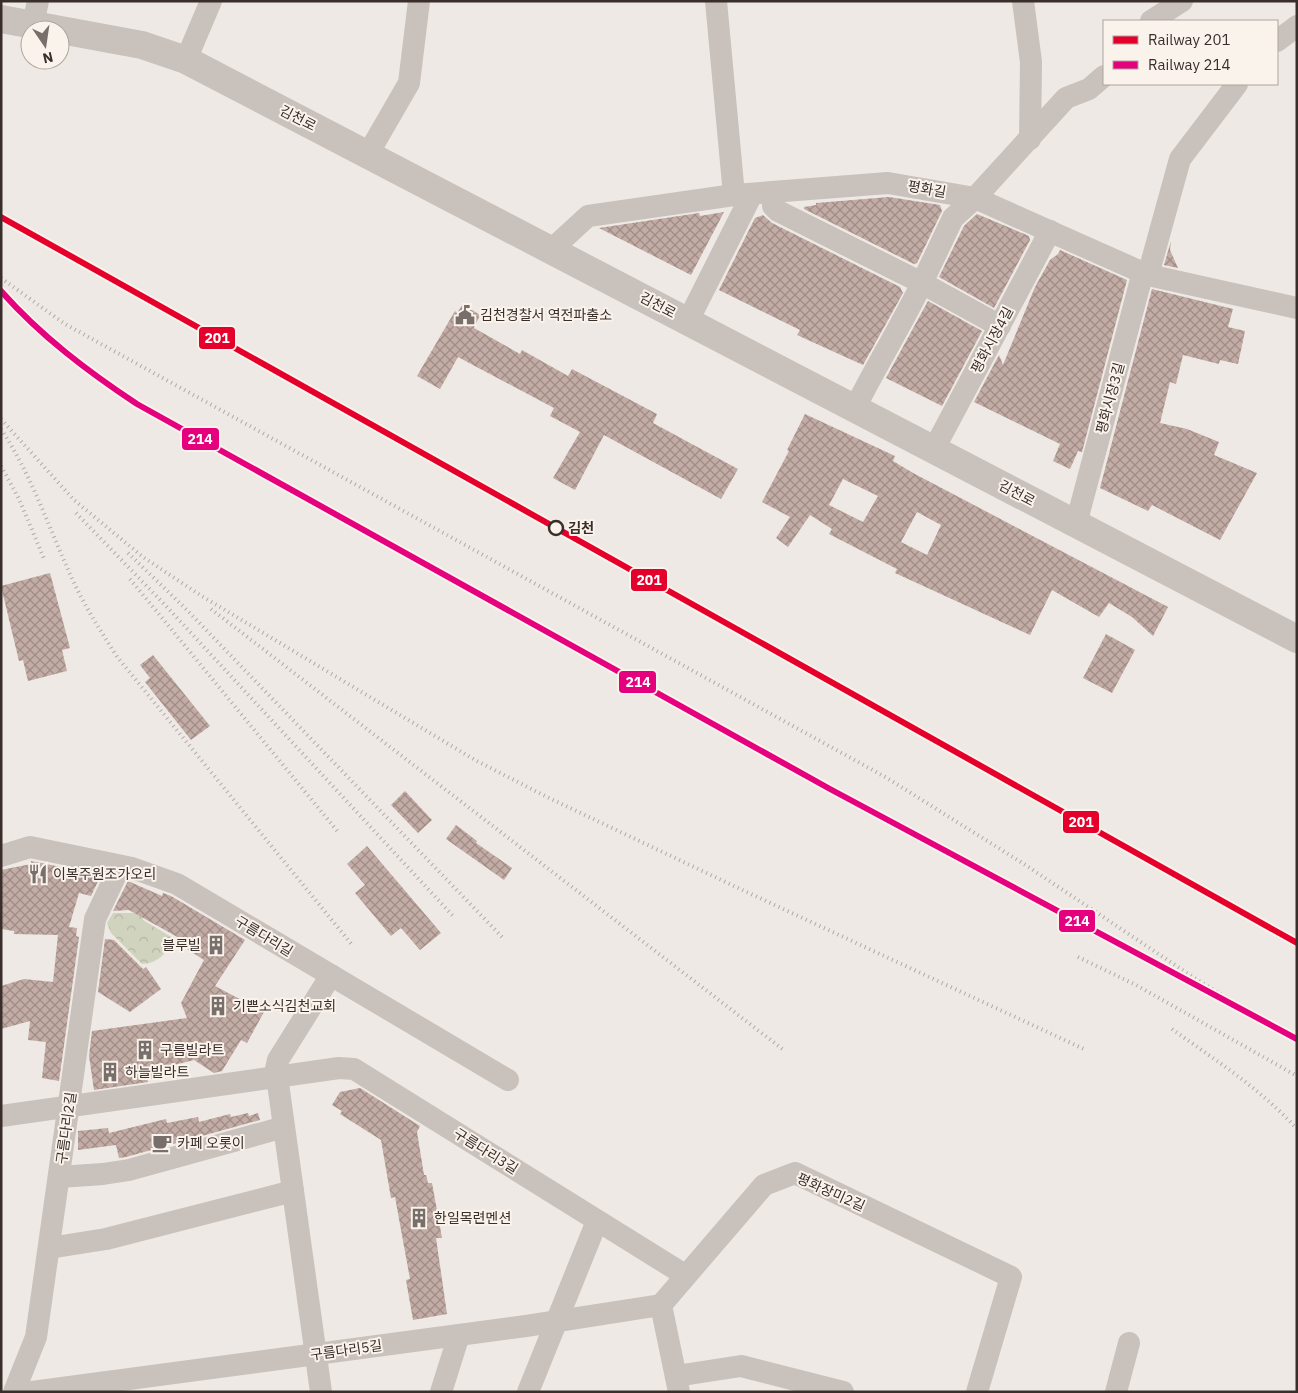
<svg xmlns="http://www.w3.org/2000/svg" width="1298" height="1393" viewBox="0 0 1298 1393" font-family="'IBM Plex Sans','Noto Sans KR',sans-serif">
<style>
.forest{fill:url(#forest-crowns)}
.building{fill:url(#building-cross-hatch);fill-rule:evenodd}
.lines{fill:none;stroke-linecap:round;stroke-linejoin:round}
.minor{stroke:#c8c1bc;stroke-width:22}
.tertiary{stroke:#c8c1bc;stroke-width:28}
.rail{stroke:#b0aaa6;stroke-width:4;stroke-dasharray:1 4;stroke-linecap:butt}
.rail-1-casing{stroke:#faf3ec;stroke-width:10}
.rail-2-casing{stroke:#faf3ec;stroke-width:10}
.rail-1{stroke:#e4002b;stroke-width:6}
.rail-2{stroke:#e5007d;stroke-width:6}
.stop-dot{fill:#faf3ec;stroke:#392e2a;stroke-width:2.5}
.labels{text-anchor:middle;stroke-width:4;stroke-linejoin:round;paint-order:stroke}
.street-label{font-size:14px;fill:#392e2a;stroke:#faf3ec}
.poi-label{font-size:14px;fill:#392e2a;stroke:#faf3ec;text-anchor:start}
.stop-label{font-size:14px;font-weight:bold;fill:#392e2a;stroke:#faf3ec;text-anchor:start}
.line-badge{stroke:#faf3ec;stroke-width:2}
.badge-label{font-size:14px;text-anchor:middle;font-weight:bold;fill:#fff}
</style>
<defs>
<pattern id="forest-crowns" width="20" height="18" patternUnits="userSpaceOnUse" patternTransform="scale(1.25)"><rect width="20" height="18" fill="#d0d4be"/><path d="M2 6a3 3 0 1 1 6 0M12 15a3 3 0 1 1 6 0" fill="none" stroke="#b3b6a3"/></pattern>
<pattern id="building-cross-hatch" width="8" height="8" patternUnits="userSpaceOnUse" patternTransform="scale(1.25)"><rect width="8" height="8" fill="#c2aca5"/><path d="M0 0l8 8M0 8l8-8" fill="none" stroke="#9f8c87"/></pattern>
</defs>
<rect width="100%" height="100%" fill="#eee9e4"/>
<path class="forest" d="M 113,913 L 142,913 L 143,920 L 173,938 C 167,953 159,963 142,964 L 111,933 L 107,923 Z"/>
<g class="building">
<path d="M 889,197 L 940,205 L 942,211 L 917,263 L 914,264 L 804,209 L 804,207 L 816,205 L 816,203 Z"/>
<path d="M 724,212 L 691,275 L 599,228 L 699,213 L 700,216 Z"/>
<path d="M 977,214 L 1029,236 L 1030,240 L 994,308 L 939,277 L 964,226 Z"/>
<path d="M 763,215 L 772,223 L 900,287 L 903,293 L 863,365 L 797,335 L 800,330 L 719,290 L 755,218 Z"/>
<path d="M 1171,241 L 1170,250 L 1178,268 L 1164,265 Z"/>
<path d="M 1060,250 L 1127,280 L 1082,452 L 1078,451 L 1070,469 L 1053,461 L 1060,444 L 974,402 L 999,355 L 1003,365 L 1035,287 L 1050,260 L 1058,254 Z"/>
<path d="M 1152,289 L 1233,309 L 1228,327 L 1245,331 L 1238,364 L 1220,360 L 1219,364 L 1183,355 L 1176,384 L 1170,382 L 1160,423 L 1187,429 L 1219,442 L 1214,455 L 1257,473 L 1220,540 L 1152,505 L 1148,511 L 1100,488 Z"/>
<path d="M 928,301 L 982,331 L 942,406 L 886,378 Z"/>
<path d="M 463,304 L 480,315 L 474,328 L 520,354 L 522,350 L 568,376 L 572,369 L 657,414 L 653,423 L 738,469 L 721,499 L 604,435 L 575,490 L 553,478 L 580,432 L 550,416 L 554,408 L 458,357 L 440,389 L 417,376 L 455,311 L 457,313 Z"/>
<path d="M 805,414 L 895,456 L 893,461 L 913,473 L 1168,607 L 1153,636 L 1132,617 L 1109,603 L 1099,617 L 1052,590 L 1030,635 L 895,573 L 897,569 L 829,534 L 832,529 L 810,515 L 788,547 L 776,538 L 790,517 L 762,502 L 789,451 L 787,450 ZM 843,479 L 878,496 L 863,522 L 829,505 ZM 917,512 L 941,525 L 927,555 L 901,542 Z"/>
<path d="M 50,573 L 70,648 L 62,650 L 67,671 L 28,681 L 23,660 L 19,661 L 1,586 Z"/>
<path d="M 1106,634 L 1135,650 L 1112,693 L 1083,678 Z"/>
<path d="M 153,655 L 210,726 L 191,740 L 145,682 L 150,678 L 140,665 Z"/>
<path d="M 405,791 L 432,820 L 418,833 L 391,805 Z"/>
<path d="M 456,825 L 477,841 L 476,843 L 512,868 L 504,880 L 446,839 Z"/>
<path d="M 367,846 L 441,933 L 420,950 L 401,928 L 391,936 L 355,893 L 365,885 L 347,864 Z"/>
<path d="M 31,861 L 101,875 L 91,896 L 79,893 L 69,927 L 77,928 L 76,936 L 79,937 L 59,1081 L 42,1078 L 46,1042 L 28,1040 L 30,1021 L 1,1029 L 1,986 L 24,979 L 53,982 L 58,935 L 14,934 L 14,931 L 1,929 L 1,870 L 31,864 Z"/>
<path d="M 128,881 L 162,896 L 163,893 L 171,896 L 245,940 L 215,986 L 264,1012 L 247,1043 L 241,1040 L 222,1071 L 214,1073 L 194,1060 L 166,1067 L 167,1073 L 156,1075 L 157,1078 L 147,1079 L 148,1082 L 94,1090 L 89,1056 L 92,1031 L 187,1018 L 181,1003 L 204,960 L 187,949 L 190,944 L 129,910 L 113,911 Z"/>
<path d="M 105,939 L 114,940 L 143,969 L 146,967 L 161,989 L 130,1012 L 98,992 Z"/>
<path d="M 360,1088 L 420,1126 L 417,1132 L 424,1175 L 426,1175 L 428,1183 L 432,1183 L 442,1238 L 436,1238 L 447,1314 L 413,1320 L 406,1280 L 410,1279 L 395,1197 L 391,1198 L 381,1140 L 340,1114 L 342,1111 L 332,1105 L 340,1092 Z"/>
<path d="M 248,1113 L 249,1116 L 258,1113 L 260,1120 L 126,1157 L 119,1158 L 116,1145 L 78,1150 L 78,1131 L 108,1128 L 109,1133 L 166,1119 L 167,1123 L 198,1117 L 199,1122 L 230,1114 L 231,1117 Z"/>
</g>
<g class="lines">
<g class="minor">
<path d="M 716,1 L 734,195"/>
<path d="M 1023,1 L 1031,62 L 1030,139"/>
<path d="M 1151,21 L 1182,1"/>
<path d="M 33,24 L 38,1"/>
<path d="M 1277,41 L 1297,26"/>
<path d="M 186,60 L 211,1"/>
<path d="M 368,154 L 409,83 L 419,1"/>
<path d="M 773,192 L 773,206 L 778,211 L 922,283 C 901,326 876,366 855,408"/>
<path d="M 552,249 L 588,216 L 734,195 L 888,183 L 975,198 L 1148,275 L 1297,308"/>
<path d="M 1148,275 L 1180,159 L 1237,84"/>
<path d="M 688,321 L 752,194"/>
<path d="M 1000,326 L 922,283 L 953,218 L 975,198 L 1066,98 L 1089,89 L 1104,76"/>
<path d="M 934,449 L 1050,231"/>
<path d="M 1076,524 L 1143,272"/>
<path d="M 1,856 L 30,847 L 132,868 L 177,884 L 508,1080"/>
<path d="M 1,1116 L 339,1068 L 354,1069 L 685,1275"/>
<path d="M 59,1177 L 103,1174 L 129,1170 L 284,1127"/>
<path d="M 49,1248 L 106,1239 L 293,1191"/>
<path d="M 676,1376 L 741,1366 L 843,1392"/>
<path d="M 14,1392 L 36,1337 L 95,919 L 120,866"/>
<path d="M 32,1392 L 526,1326 L 661,1305"/>
<path d="M 321,1392 L 276,1069 L 278,1060 L 331,975"/>
<path d="M 441,1392 L 459,1335"/>
<path d="M 528,1392 L 597,1221"/>
<path d="M 679,1392 L 661,1305 L 764,1185 L 795,1173 L 1011,1277 L 977,1392"/>
<path d="M 1116,1392 L 1129,1343"/>
</g>
<path class="tertiary" d="M 1,19 L 142,45 L 186,60 L 1297,639"/>
<g class="rail">
<path d="M 1,278 L 65,324 L 887,778 L 1024,864 L 1196,979 L 1270,1025"/>
<path d="M 1,419 L 74,500 L 143,557 L 200,595 L 475,760 L 547,797 L 736,887 L 1086,1050"/>
<path d="M 1,429 C 34,479 51,535 77,589 C 89,613 103,635 118,658 L 353,946"/>
<path d="M 1,466 L 19,499 L 45,561"/>
<path d="M 76,513 L 166,606 L 453,916"/>
<path d="M 128,553 L 185,608 L 503,938"/>
<path d="M 130,579 L 339,833"/>
<path d="M 211,609 L 785,1051"/>
<path d="M 1078,957 L 1136,985 L 1297,1076"/>
<path d="M 1172,1029 C 1215,1060 1261,1089 1297,1129"/>
</g>
<defs>
<path id="rail-1" d="M 1,217 L 1297,943"/>
<path id="rail-2" d="M 1,291 C 41,336 87,371 137,404 L 830,789 L 1297,1039"/>
</defs>
<use href="#rail-1" class="rail-1-casing"/>
<use href="#rail-2" class="rail-2-casing"/>
<use href="#rail-1" class="rail-1"/>
<use href="#rail-2" class="rail-2"/>
</g>
<defs>
<symbol id="civic-bare" viewBox="-9 -9 18 18"><path d="M-.6-6.5H3V-4.5H.6V-3L4-1V1h2V6H-6V1h2V-1L-.6-3ZM-1.2 2.5V6h2.4V2.5Z" fill="#786f6b" stroke="#faf3ec" stroke-width="2.5" paint-order="stroke"/></symbol>
<symbol id="restaurant-bare" viewBox="-9 -9 18 18"><path d="M-5-6h1v4h1v-4h1v4h1v-4h1v5L-1.5 .5V6h-2V.5L-5-1ZM5-6V6H3V1.5H1.5Q1.5-4 5-6Z" fill="#786f6b" stroke="#faf3ec" stroke-width="2.5" paint-order="stroke"/></symbol>
<symbol id="building-bare" viewBox="-9 -9 18 18"><path d="M-4-6H4V6H1V3H-1V6H-4ZM-2.5-4.3h1.7v1.8h-1.7ZM.8-4.3h1.7v1.8H.8ZM-2.5-1h1.7V.8h-1.7ZM.8-1h1.7V.8H.8Z" fill="#786f6b" stroke="#faf3ec" stroke-width="2.5" paint-order="stroke"/></symbol>
<symbol id="cafe-bare" viewBox="-9 -9 18 18"><path d="M-5.5-4.5H6V0H3Q3 3.5 0 3.5H-2.5Q-5.5 3.5-5.5 0ZM3-3.2v2h1.7v-2ZM-6 4.5H4V6H-6Z" fill="#786f6b" stroke="#faf3ec" stroke-width="2.5" paint-order="stroke"/></symbol>
</defs>
<g fill-rule="evenodd">
<use href="#civic-bare" x="451" y="301" width="28" height="28"/>
<use href="#restaurant-bare" x="24" y="860" width="28" height="28"/>
<use href="#building-bare" x="202" y="931" width="28" height="28"/>
<use href="#building-bare" x="204" y="992" width="28" height="28"/>
<use href="#building-bare" x="131" y="1036" width="28" height="28"/>
<use href="#building-bare" x="96" y="1058" width="28" height="28"/>
<use href="#cafe-bare" x="148" y="1129" width="28" height="28"/>
<use href="#building-bare" x="405" y="1204" width="28" height="28"/>
</g>
<circle class="stop-dot" cx="556" cy="528" r="7"/>
<g class="labels">
<g class="street-label">
<text transform="translate(298 118) rotate(27)" y="5">김천로</text>
<text transform="translate(927 189) rotate(10)" y="5">평화길</text>
<text transform="translate(658 305) rotate(28)" y="5">김천로</text>
<text transform="translate(992 340) rotate(-62)" y="5">평화시장4길</text>
<text transform="translate(1110 398) rotate(-75)" y="5">평화시장3길</text>
<text transform="translate(1017 493) rotate(28)" y="5">김천로</text>
<text transform="translate(264 936) rotate(31)" y="5">구름다리길</text>
<text transform="translate(66 1128) rotate(-82)" y="5">구름다리2길</text>
<text transform="translate(486 1151) rotate(32)" y="5">구름다리3길</text>
<text transform="translate(831 1192) rotate(24)" y="5">평화장미2길</text>
<text transform="translate(346 1350) rotate(-8)" y="5">구름다리5길</text>
</g>
<g class="poi-label">
<text x="480" y="320">김천경찰서 역전파출소</text>
<text x="53" y="879">이복주원조가오리</text>
<text x="201" y="950" text-anchor="end">블루빌</text>
<text x="233" y="1011">기쁜소식김천교회</text>
<text x="160" y="1055">구름빌라트</text>
<text x="125" y="1077">하늘빌라트</text>
<text x="177" y="1148">카페 오롯이</text>
<text x="434" y="1223">한일목련멘션</text>
</g>
<g class="stop-label">
<text x="568" y="533">김천</text>
</g>
</g>
<g class="line-badge">
<rect x="198" y="326" width="38" height="24" rx="5" fill="#e4002b"/>
<rect x="181" y="427" width="39" height="24" rx="5" fill="#e5007d"/>
<rect x="630" y="568" width="38" height="24" rx="5" fill="#e4002b"/>
<rect x="618" y="670" width="39" height="24" rx="5" fill="#e5007d"/>
<rect x="1062" y="810" width="38" height="24" rx="5" fill="#e4002b"/>
<rect x="1058" y="909" width="38" height="24" rx="5" fill="#e5007d"/>
</g>
<g class="badge-label">
<text x="217" y="343">201</text>
<text x="200" y="444">214</text>
<text x="649" y="585">201</text>
<text x="638" y="687">214</text>
<text x="1081" y="827">201</text>
<text x="1077" y="926">214</text>
</g>
<rect width="1298" height="1393" fill="none" stroke="#392e2a" stroke-width="5"/>
<rect x="1103" y="20" width="175" height="65" fill="#faf3ec" stroke="#ada49e"/>
<rect x="1113" y="36" width="25" height="8" fill="#e4002b" stroke="#ada49e"/>
<text x="1148" y="45" font-size="15" fill="#392e2a">Railway 201</text>
<rect x="1113" y="61" width="25" height="8" fill="#e5007d" stroke="#ada49e"/>
<text x="1148" y="70" font-size="15" fill="#392e2a">Railway 214</text>
<g transform="translate(45 45) rotate(167)"><circle r="24" fill="#faf3ec" stroke="#ada49e"/>
<path d="M0-4L9 19L0 12L-9 19Z" fill="#786f6b"/>
<text y="-8" font-size="14" font-weight="bold" text-anchor="middle" fill="#392e2a">N</text>
</g>
</svg>
